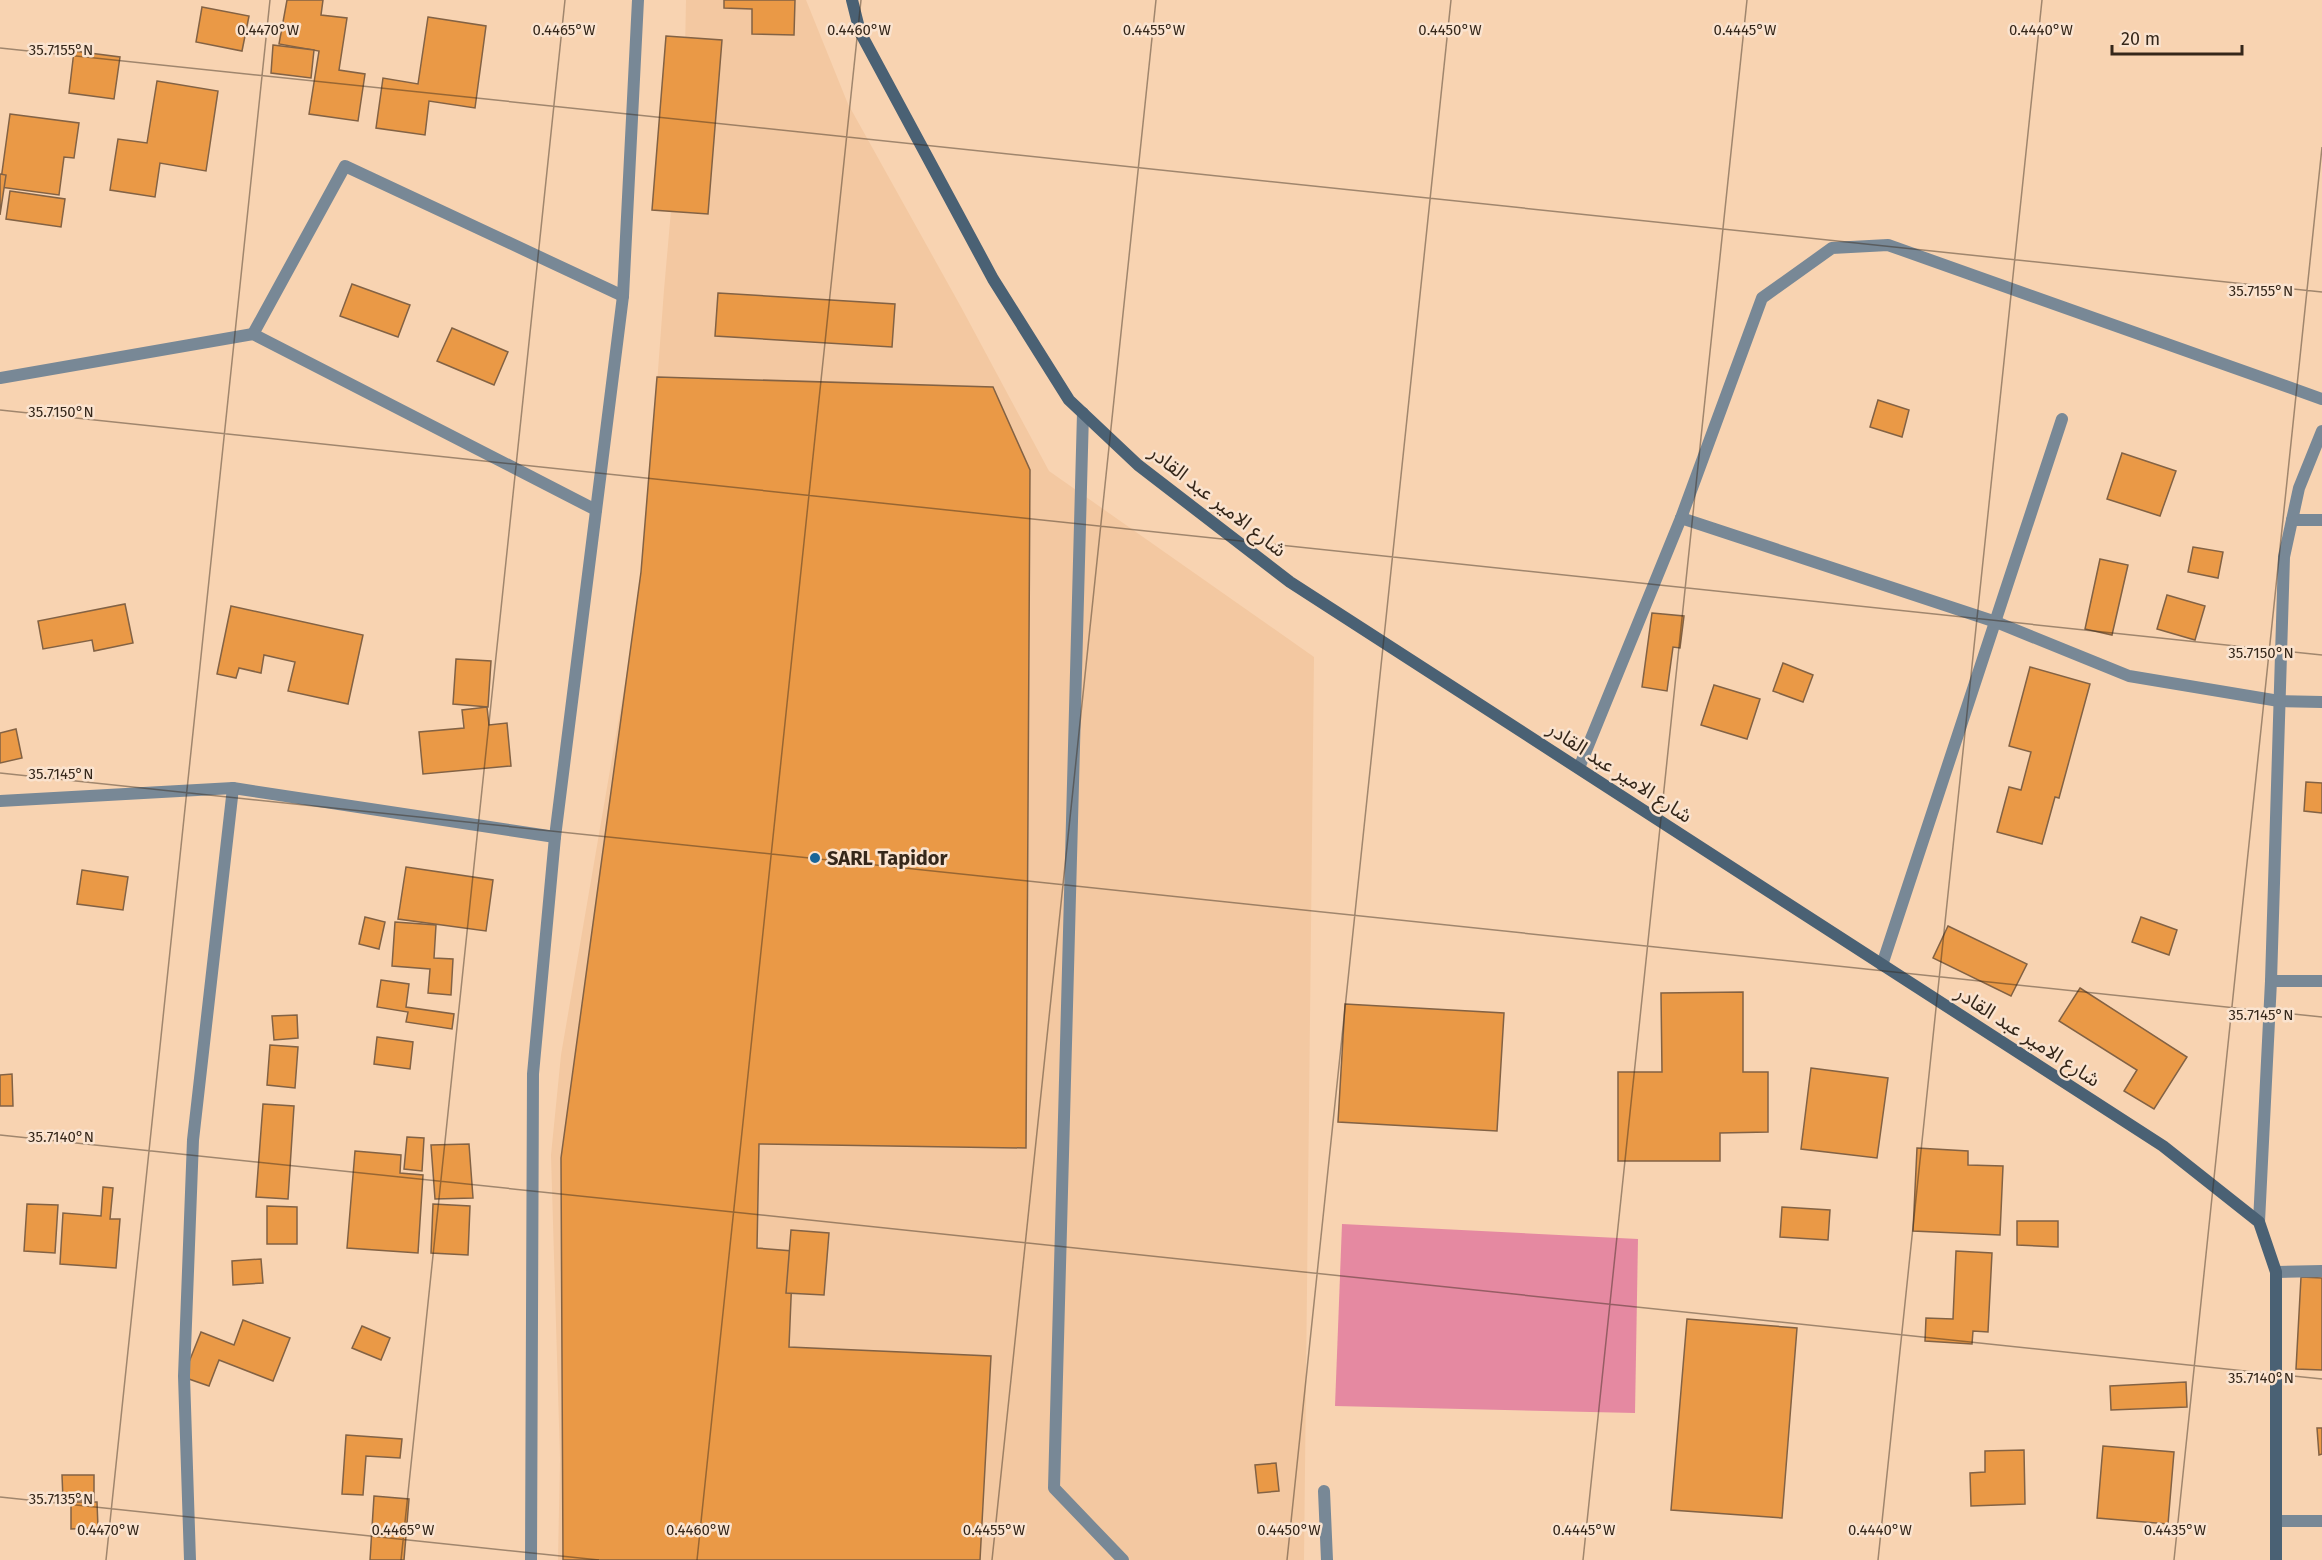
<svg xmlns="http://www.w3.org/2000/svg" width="2322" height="1560" viewBox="0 0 2322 1560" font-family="'Fira Sans','Noto Sans Arabic',sans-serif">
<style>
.built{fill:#f3c8a1}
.green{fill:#e589a1}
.building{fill:#ea9946;stroke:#836244;stroke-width:1.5}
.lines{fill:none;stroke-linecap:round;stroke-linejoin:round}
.service{stroke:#788896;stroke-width:12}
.minor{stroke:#788896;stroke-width:12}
.secondary{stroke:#4a6174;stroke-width:12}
.ticks{fill:none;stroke:#35271a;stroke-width:1.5;stroke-opacity:0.45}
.poi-dot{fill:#186598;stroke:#fae3cf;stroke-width:2}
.labels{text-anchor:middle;stroke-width:5;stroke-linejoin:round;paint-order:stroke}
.street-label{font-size:20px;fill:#35271a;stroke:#fae3cf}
.poi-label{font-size:20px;font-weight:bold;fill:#35271a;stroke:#fae3cf;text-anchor:start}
.ticks-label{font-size:15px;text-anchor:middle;fill:#35271a;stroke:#fae3cf;stroke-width:5;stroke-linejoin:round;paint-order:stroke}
</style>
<rect width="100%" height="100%" fill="#f8d3b1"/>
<path class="built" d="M 686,0 L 806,0 L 848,104 L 961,307 L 1049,471 L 1314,657 L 1304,1560 L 558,1560 L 560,1459 L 551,1155 L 561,1055 L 642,584 L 664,290 L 685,52 Z"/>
<path class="green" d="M 1342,1224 L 1638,1239 L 1635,1413 L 1335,1406 Z"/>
<g class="building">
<path d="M 287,0 L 323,0 L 321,15 L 347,18 L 339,70 L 365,74 L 358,121 L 309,114 L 319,51 L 279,44 Z"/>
<path d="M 724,0 L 795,0 L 794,35 L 752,34 L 752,9 L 724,8 Z"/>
<path d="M 202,7 L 249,16 L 242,51 L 196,42 Z"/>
<path d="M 428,17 L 486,26 L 475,108 L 429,101 L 425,135 L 376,128 L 383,78 L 418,84 Z"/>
<path d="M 666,36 L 722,40 L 708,214 L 652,210 Z"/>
<path d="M 273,45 L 314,50 L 311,78 L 271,73 Z"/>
<path d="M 74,51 L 120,57 L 114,99 L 69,93 Z"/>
<path d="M 157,81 L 218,91 L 206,171 L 160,163 L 155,197 L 110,190 L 118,139 L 147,143 Z"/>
<path d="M 10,114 L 79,123 L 74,158 L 64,157 L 59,195 L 0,187 Z"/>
<path d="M 0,174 L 6,175 L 0,215 Z"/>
<path d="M 10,191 L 65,199 L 61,227 L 6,219 Z"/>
<path d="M 352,284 L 410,305 L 398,337 L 340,316 Z"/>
<path d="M 718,293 L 895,304 L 892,347 L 715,336 Z"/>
<path d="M 452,328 L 508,352 L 494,385 L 437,361 Z"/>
<path d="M 657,377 L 993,387 L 1030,470 L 1026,1148 L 759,1144 L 757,1248 L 793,1251 L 789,1347 L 991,1356 L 980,1560 L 563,1560 L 561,1158 L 641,572 Z"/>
<path d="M 1878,400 L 1909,410 L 1902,437 L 1870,427 Z"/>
<path d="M 2122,453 L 2176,471 L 2160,516 L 2107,499 Z"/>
<path d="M 2193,547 L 2223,552 L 2218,578 L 2188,572 Z"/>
<path d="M 2100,559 L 2128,565 L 2112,635 L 2085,629 Z"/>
<path d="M 2167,595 L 2205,606 L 2195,640 L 2157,629 Z"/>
<path d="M 125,604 L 133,643 L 94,651 L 92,640 L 43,649 L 38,621 Z"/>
<path d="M 231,606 L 363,635 L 348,704 L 288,691 L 295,662 L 264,655 L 261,673 L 239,668 L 236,678 L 217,674 Z"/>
<path d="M 1652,613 L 1684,616 L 1680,648 L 1673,647 L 1667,691 L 1642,687 Z"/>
<path d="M 456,659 L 491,661 L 488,707 L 453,704 Z"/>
<path d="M 1783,663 L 1813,675 L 1803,702 L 1773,691 Z"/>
<path d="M 2030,667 L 2090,684 L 2059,798 L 2055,797 L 2042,844 L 1997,832 L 2009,787 L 2021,790 L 2031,752 L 2009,746 Z"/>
<path d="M 1714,685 L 1760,699 L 1747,739 L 1701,725 Z"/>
<path d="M 487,707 L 489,725 L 507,723 L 511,766 L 423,774 L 419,732 L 464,728 L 462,710 Z"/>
<path d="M 16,729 L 22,758 L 0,763 L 0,733 Z"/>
<path d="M 2306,782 L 2322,783 L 2322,813 L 2304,811 Z"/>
<path d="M 406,867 L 493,880 L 486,931 L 398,919 Z"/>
<path d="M 82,870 L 128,877 L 123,910 L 77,904 Z"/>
<path d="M 365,917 L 385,922 L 379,949 L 359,944 Z"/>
<path d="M 2141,917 L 2177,930 L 2169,955 L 2132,942 Z"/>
<path d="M 395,922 L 436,925 L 434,958 L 453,959 L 451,995 L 428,993 L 430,969 L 392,966 Z"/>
<path d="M 1948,926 L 2027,964 L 2011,996 L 1933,958 Z"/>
<path d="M 381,980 L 409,984 L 406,1007 L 454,1014 L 452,1029 L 406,1022 L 408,1012 L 377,1007 Z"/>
<path d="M 2080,988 L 2187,1057 L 2154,1109 L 2124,1091 L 2137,1070 L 2059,1021 Z"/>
<path d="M 1743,992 L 1743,1072 L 1768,1072 L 1768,1132 L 1720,1133 L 1720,1161 L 1618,1161 L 1618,1072 L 1662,1072 L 1661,993 Z"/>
<path d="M 1345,1004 L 1504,1013 L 1497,1131 L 1338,1122 Z"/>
<path d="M 297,1015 L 298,1038 L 274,1040 L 272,1016 Z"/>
<path d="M 377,1037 L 413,1042 L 410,1069 L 374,1064 Z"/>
<path d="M 270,1045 L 298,1047 L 295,1088 L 267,1085 Z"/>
<path d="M 1811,1068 L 1888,1078 L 1877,1158 L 1801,1149 Z"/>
<path d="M 12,1074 L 13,1106 L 0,1106 L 0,1075 Z"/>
<path d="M 263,1104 L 294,1106 L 288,1199 L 256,1197 Z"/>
<path d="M 407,1137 L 424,1138 L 422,1171 L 404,1169 Z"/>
<path d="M 469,1144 L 473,1198 L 435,1199 L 431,1145 Z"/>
<path d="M 1917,1148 L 1968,1151 L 1968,1165 L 2003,1166 L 2000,1235 L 1913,1231 Z"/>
<path d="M 355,1151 L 401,1155 L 400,1173 L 423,1175 L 418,1253 L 347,1248 Z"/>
<path d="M 103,1187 L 113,1188 L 110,1219 L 120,1219 L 116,1268 L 60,1264 L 63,1213 L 101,1216 Z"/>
<path d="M 27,1204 L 58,1205 L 55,1253 L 24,1251 Z"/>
<path d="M 433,1204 L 470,1206 L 468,1255 L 431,1253 Z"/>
<path d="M 267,1206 L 297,1207 L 297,1244 L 267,1244 Z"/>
<path d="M 1782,1207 L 1830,1210 L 1828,1240 L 1780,1237 Z"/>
<path d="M 2017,1221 L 2058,1221 L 2058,1247 L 2017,1245 Z"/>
<path d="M 791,1230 L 829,1233 L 824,1295 L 786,1293 Z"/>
<path d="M 1956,1251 L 1992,1253 L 1988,1332 L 1973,1331 L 1972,1344 L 1925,1341 L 1926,1318 L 1953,1319 Z"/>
<path d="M 261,1259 L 263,1283 L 233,1285 L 232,1261 Z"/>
<path d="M 2301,1277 L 2322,1278 L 2322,1370 L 2296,1369 Z"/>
<path d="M 1687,1319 L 1797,1328 L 1782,1518 L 1671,1510 Z"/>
<path d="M 243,1320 L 290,1338 L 273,1381 L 219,1360 L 209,1386 L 183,1377 L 201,1332 L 234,1345 Z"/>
<path d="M 362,1326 L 390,1338 L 381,1360 L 352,1348 Z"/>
<path d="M 2186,1382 L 2187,1407 L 2111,1410 L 2110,1386 Z"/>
<path d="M 2317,1428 L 2322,1428 L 2322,1454 L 2319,1455 Z"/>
<path d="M 346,1435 L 402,1439 L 400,1458 L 366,1456 L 363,1495 L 342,1494 Z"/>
<path d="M 2103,1446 L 2174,1452 L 2168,1524 L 2097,1518 Z"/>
<path d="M 2024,1450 L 2025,1504 L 1971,1506 L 1970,1473 L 1985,1472 L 1985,1451 Z"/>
<path d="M 1276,1463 L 1279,1491 L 1258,1493 L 1255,1465 Z"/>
<path d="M 62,1475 L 94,1475 L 94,1500 L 63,1500 Z"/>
<path d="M 374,1496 L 409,1499 L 404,1560 L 370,1560 Z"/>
<path d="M 71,1502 L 97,1502 L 98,1528 L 71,1529 Z"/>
</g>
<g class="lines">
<path class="service" d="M 1083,413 L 1054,1488 L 1123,1560"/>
<g class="minor">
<path d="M 253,334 L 345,166 L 623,296"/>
<path d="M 0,378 L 253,334 L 596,510"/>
<path d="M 1681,518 L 1996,622 L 2129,676 L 2279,701 L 2322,702"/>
<path d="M 2292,520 L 2322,520"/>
<path d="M 1579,768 L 1681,518 L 1762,298 L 1832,248 L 1888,245 L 2322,399"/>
<path d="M 0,801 L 233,788 L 555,837"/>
<path d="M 1882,965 L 2062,419"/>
<path d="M 2271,981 L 2322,981"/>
<path d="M 2259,1222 L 2271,981 L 2284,557 L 2299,488 L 2322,431"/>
<path d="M 2276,1272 L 2322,1271"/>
<path d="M 1324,1491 L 1327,1560"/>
<path d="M 2276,1521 L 2322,1521"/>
<path d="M 190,1560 L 184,1376 L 193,1140 L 233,788"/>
<path d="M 531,1560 L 533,1074 L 555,837 L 623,296 L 638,0"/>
</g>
<path class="secondary" d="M 852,0 L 860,32 L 993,279 L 1069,400 L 1138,465 L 1290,582 L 2163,1146 L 2259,1222 L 2276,1272 L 2276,1560"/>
</g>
<path class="ticks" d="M 0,48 L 2322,292M 0,410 L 2322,655M 0,773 L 2322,1017M 0,1135 L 2322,1379M 0,1497 L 599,1560M 106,1560 L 270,0M 401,1560 L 565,0M 697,1560 L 861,0M 992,1560 L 1156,0M 1287,1560 L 1451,0M 1583,1560 L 1747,0M 1878,1560 L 2042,0M 2174,1560 L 2322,147"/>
<circle class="poi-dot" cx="815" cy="858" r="6"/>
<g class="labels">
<g class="street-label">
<text transform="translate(1218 501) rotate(38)" y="7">شارع الامير عبد القادر</text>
<text transform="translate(1620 772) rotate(33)" y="7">شارع الامير عبد القادر</text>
<text transform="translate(2028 1036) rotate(33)" y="7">شارع الامير عبد القادر</text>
</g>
<g class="poi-label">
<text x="827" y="865">SARL Tapidor</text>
</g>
</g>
<g class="ticks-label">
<text x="268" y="35">0.4470°W</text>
<text x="564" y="35">0.4465°W</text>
<text x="859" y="35">0.4460°W</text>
<text x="1154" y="35">0.4455°W</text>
<text x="1450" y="35">0.4450°W</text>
<text x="1745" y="35">0.4445°W</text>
<text x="2041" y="35">0.4440°W</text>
<text x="61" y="55">35.7155°N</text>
<text x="2261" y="296">35.7155°N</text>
<text x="61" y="417">35.7150°N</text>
<text x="2261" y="658">35.7150°N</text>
<text x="61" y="779">35.7145°N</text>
<text x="2261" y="1020">35.7145°N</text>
<text x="61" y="1142">35.7140°N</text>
<text x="2261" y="1383">35.7140°N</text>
<text x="61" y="1504">35.7135°N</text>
<text x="108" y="1535">0.4470°W</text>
<text x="403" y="1535">0.4465°W</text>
<text x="698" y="1535">0.4460°W</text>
<text x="994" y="1535">0.4455°W</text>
<text x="1289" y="1535">0.4450°W</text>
<text x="1584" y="1535">0.4445°W</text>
<text x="1880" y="1535">0.4440°W</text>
<text x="2175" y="1535">0.4435°W</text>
</g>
<path d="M2112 45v9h130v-9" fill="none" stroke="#35271a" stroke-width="3"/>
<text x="2121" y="45" font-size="18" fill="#35271a" stroke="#fae3cf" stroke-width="4.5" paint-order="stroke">20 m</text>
</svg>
